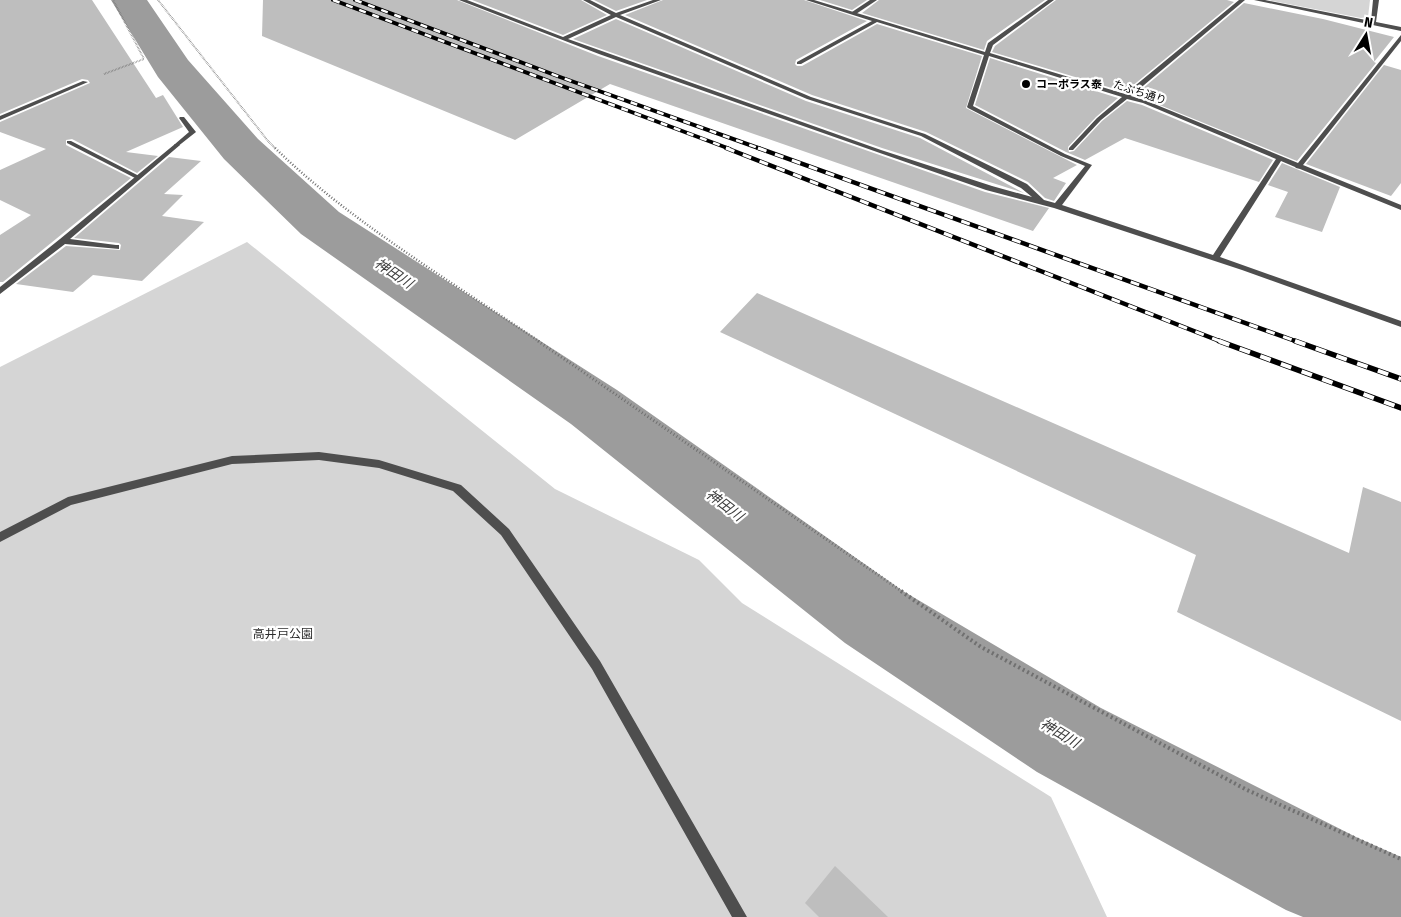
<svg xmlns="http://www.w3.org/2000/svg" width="1401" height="917" viewBox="0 0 1401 917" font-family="'Fira Sans Condensed','Noto Sans JP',sans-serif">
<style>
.green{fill:#d5d5d5}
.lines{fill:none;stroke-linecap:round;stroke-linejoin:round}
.river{fill:#9c9c9c;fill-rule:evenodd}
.building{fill:#bebebe}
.path-far3{stroke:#707070;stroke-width:2;stroke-dasharray:0.5 1;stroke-linecap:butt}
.path-far2{stroke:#707070;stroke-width:2.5;stroke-dasharray:1 2;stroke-linecap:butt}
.path-far1{stroke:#707070;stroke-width:3;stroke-dasharray:1 2.5;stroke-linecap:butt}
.path{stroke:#707070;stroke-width:4;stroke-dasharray:2 3;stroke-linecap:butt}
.lane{fill:#4e4e4e;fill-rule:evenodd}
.street{fill:#4e4e4e;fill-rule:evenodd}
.rail-far2-casing{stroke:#000;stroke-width:4}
.rail-far1-casing{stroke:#000;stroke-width:4.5}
.rail-casing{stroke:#000;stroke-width:5.5}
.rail-far2{stroke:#fff;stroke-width:2.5;stroke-dasharray:7;stroke-linecap:butt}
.rail-far1{stroke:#fff;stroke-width:3;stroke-dasharray:9;stroke-linecap:butt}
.rail{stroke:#fff;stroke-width:4;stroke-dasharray:11;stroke-linecap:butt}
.poi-dot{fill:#000;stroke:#fff;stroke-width:2}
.labels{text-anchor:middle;stroke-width:4.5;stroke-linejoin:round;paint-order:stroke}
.far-poi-label{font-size:11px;font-weight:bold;fill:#000;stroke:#fff;text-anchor:start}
.far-street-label{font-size:11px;fill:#000;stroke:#fff}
.park-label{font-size:12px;fill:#2c2c2c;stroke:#fff}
.water-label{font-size:14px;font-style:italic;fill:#3d3d3d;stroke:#fff}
</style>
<rect width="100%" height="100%" fill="#fff"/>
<g class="green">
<path d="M 1268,0 L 1370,0 L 1368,17 L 1361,18 Z"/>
<path d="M 247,242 L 555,489 L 699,560 L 742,603 L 1051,797 L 1107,917 L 0,917 L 0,367 Z"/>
</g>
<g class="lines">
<path class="river" d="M 111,0 L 147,0 L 188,60 L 258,139 L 339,212 L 617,390 L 903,591 L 1101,708 L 1358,838 L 1401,857 L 1401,917 L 1303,917 L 1286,910 L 1037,772 L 845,643 L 571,424 L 301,234 L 224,159 L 158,77 Z"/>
</g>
<g class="building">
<path d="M 0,0 L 92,0 L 156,98 L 163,95 L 183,127 L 126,152 L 158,156 L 137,173 L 72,139 L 66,140 L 66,145 L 131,178 L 3,282 L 0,282 L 0,235 L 31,215 L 0,200 L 0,170 L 46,149 L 0,132 L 0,122 L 90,83 L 88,80 L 82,79 L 0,114 Z"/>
<path d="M 263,0 L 457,0 L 598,56 L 985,192 L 1049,208 L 1033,231 L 610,84 L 515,140 L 262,36 Z"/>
<path d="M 472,0 L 581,0 L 607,15 L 563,35 Z"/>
<path d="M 594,0 L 647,0 L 616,11 Z"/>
<path d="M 663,0 L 804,0 L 867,21 L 796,60 L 795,64 L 797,66 L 802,66 L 877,24 L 982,56 L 966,108 L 1077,165 L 1053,178 L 1066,183 L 1054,201 L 1045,198 L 1028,182 L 926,132 L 812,95 L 625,15 Z"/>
<path d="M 820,0 L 867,0 L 852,10 Z"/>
<path d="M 879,0 L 1045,0 L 987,41 L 984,50 L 862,13 Z"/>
<path d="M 1056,0 L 1227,0 L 1234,2 L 1125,92 L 992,52 L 995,46 Z"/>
<path d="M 1244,3 L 1323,19 L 1394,37 L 1374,62 L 1376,63 L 1297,161 L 1135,95 Z"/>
<path d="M 616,19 L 806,101 L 920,138 L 1024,193 L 882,148 L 573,39 Z"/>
<path d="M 990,58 L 1118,98 L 1096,117 L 1068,147 L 1069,152 L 1074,151 L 1102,121 L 1127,101 L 1142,105 L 1273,160 L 1259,182 L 1125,138 L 1085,160 L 1066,152 L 975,105 Z"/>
<path d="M 1384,65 L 1401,70 L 1401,183 L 1391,196 L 1306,164 Z"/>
<path d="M 169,157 L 201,161 L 164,194 L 183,195 L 162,216 L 204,222 L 142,281 L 93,275 L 73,292 L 16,284 L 66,246 L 120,250 L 121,245 L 119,243 L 74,238 Z"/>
<path d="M 1282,163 L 1340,187 L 1322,232 L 1275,217 L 1288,192 L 1268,185 Z"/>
<path d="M 757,293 L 1349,553 L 1363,487 L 1401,502 L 1401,721 L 1177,612 L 1196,555 L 720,332 Z"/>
<path d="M 835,866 L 888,917 L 819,917 L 805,903 Z"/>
</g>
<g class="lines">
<g class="path-far3">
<path d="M 158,0 L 268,141 L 276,149"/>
<path d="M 104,74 L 144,59 L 113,0"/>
</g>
<path class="path-far2" d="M 275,148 C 352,223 451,281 540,342"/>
<path class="path-far1" d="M 538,341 L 903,592"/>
<path class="path" d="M 901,591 L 981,647 L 1247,790 L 1401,859"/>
<g class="lane">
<path d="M 870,0 L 877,0 L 856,14 L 852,14 L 852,12 Z"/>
<path d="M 180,117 L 184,117 L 196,132 L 177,147 L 174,145 L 175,144 L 189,132 L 179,118 Z"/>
<path d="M 67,141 L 71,141 L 141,177 L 135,178 L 67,143 Z"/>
</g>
<g class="street">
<path d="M 459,0 L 467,0 L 563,37 L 611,15 L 583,0 L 590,0 L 616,13 L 653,0 L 661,0 L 620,15 L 811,97 L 925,134 L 1027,184 L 1044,200 L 1055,203 L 1085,166 L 1061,156 L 968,108 L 967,107 L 984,55 L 877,22 L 801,64 L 797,64 L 797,62 L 872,21 L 806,0 L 814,0 L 985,52 L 988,43 L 1048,0 L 1054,0 L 993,45 L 990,53 L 1125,94 L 1239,0 L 1245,0 L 1131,96 L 1147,101 L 1298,163 L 1401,35 L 1401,41 L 1303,165 L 1401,205 L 1401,210 L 1300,169 L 1296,168 L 1295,167 L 1281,161 L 1220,257 L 1401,321 L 1401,327 L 1242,270 L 1054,208 L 986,190 L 877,152 L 599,54 ZM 616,17 L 807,99 L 921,136 L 1021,188 L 1032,197 L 992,186 L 881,150 L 568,39 ZM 989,56 L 1122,97 L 1097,118 L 1069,148 L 1069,150 L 1073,150 L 1101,120 L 1127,99 L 1143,103 L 1276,159 L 1213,255 L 1062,205 L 1092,165 L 1065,154 L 973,106 Z"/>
<path d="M 1254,0 L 1265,0 L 1371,21 L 1373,0 L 1379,0 L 1376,22 L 1401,27 L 1401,31 Z"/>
<path d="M 83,81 L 88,82 L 0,120 L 0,116 Z"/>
<path d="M 175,144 L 180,145 L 70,239 L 116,245 L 119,245 L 119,249 L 65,244 L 0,294 L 0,287 L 60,239 Z"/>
<path d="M 319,452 L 379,460 L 461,485 L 509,529 L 600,661 L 747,917 L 732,917 L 592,669 L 501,535 L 453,491 L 379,468 L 319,460 L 232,464 L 71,505 L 0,542 L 0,532 L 68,497 L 232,456 Z"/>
</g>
<defs>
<g id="rail-far2">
<path d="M 333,0 L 730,149"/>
<path d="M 355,0 L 560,77 L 761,149"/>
</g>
<g id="rail-far1">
<path d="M 726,148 L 1222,342"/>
<path d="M 758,148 L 1298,342"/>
</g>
<g id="rail">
<path d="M 1219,341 L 1401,408"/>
<path d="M 1295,341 L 1401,379"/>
</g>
</defs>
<use href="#rail-far2" class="rail-far2-casing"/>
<use href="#rail-far1" class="rail-far1-casing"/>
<use href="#rail" class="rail-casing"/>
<use href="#rail-far2" class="rail-far2"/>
<use href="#rail-far1" class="rail-far1"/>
<use href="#rail" class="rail"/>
</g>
<circle class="poi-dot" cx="1026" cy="84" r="5"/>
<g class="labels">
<g class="far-poi-label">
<text x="1036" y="88">コーポラス泰</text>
</g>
<g class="far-street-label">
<text transform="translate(1140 92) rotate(18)" y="4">たぶち通り</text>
</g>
<g class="park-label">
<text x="283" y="638">高井戸公園</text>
</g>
<g class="water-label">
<text transform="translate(394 273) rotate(34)" y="5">神田川</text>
<text transform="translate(725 505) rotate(37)" y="5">神田川</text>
<text transform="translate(1060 733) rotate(31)" y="5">神田川</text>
</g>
</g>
<g transform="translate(1366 35) rotate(11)" stroke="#ffffff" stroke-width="4" paint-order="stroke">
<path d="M0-4L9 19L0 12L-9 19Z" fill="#000000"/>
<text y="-8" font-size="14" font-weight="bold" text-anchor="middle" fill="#000000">N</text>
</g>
</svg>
